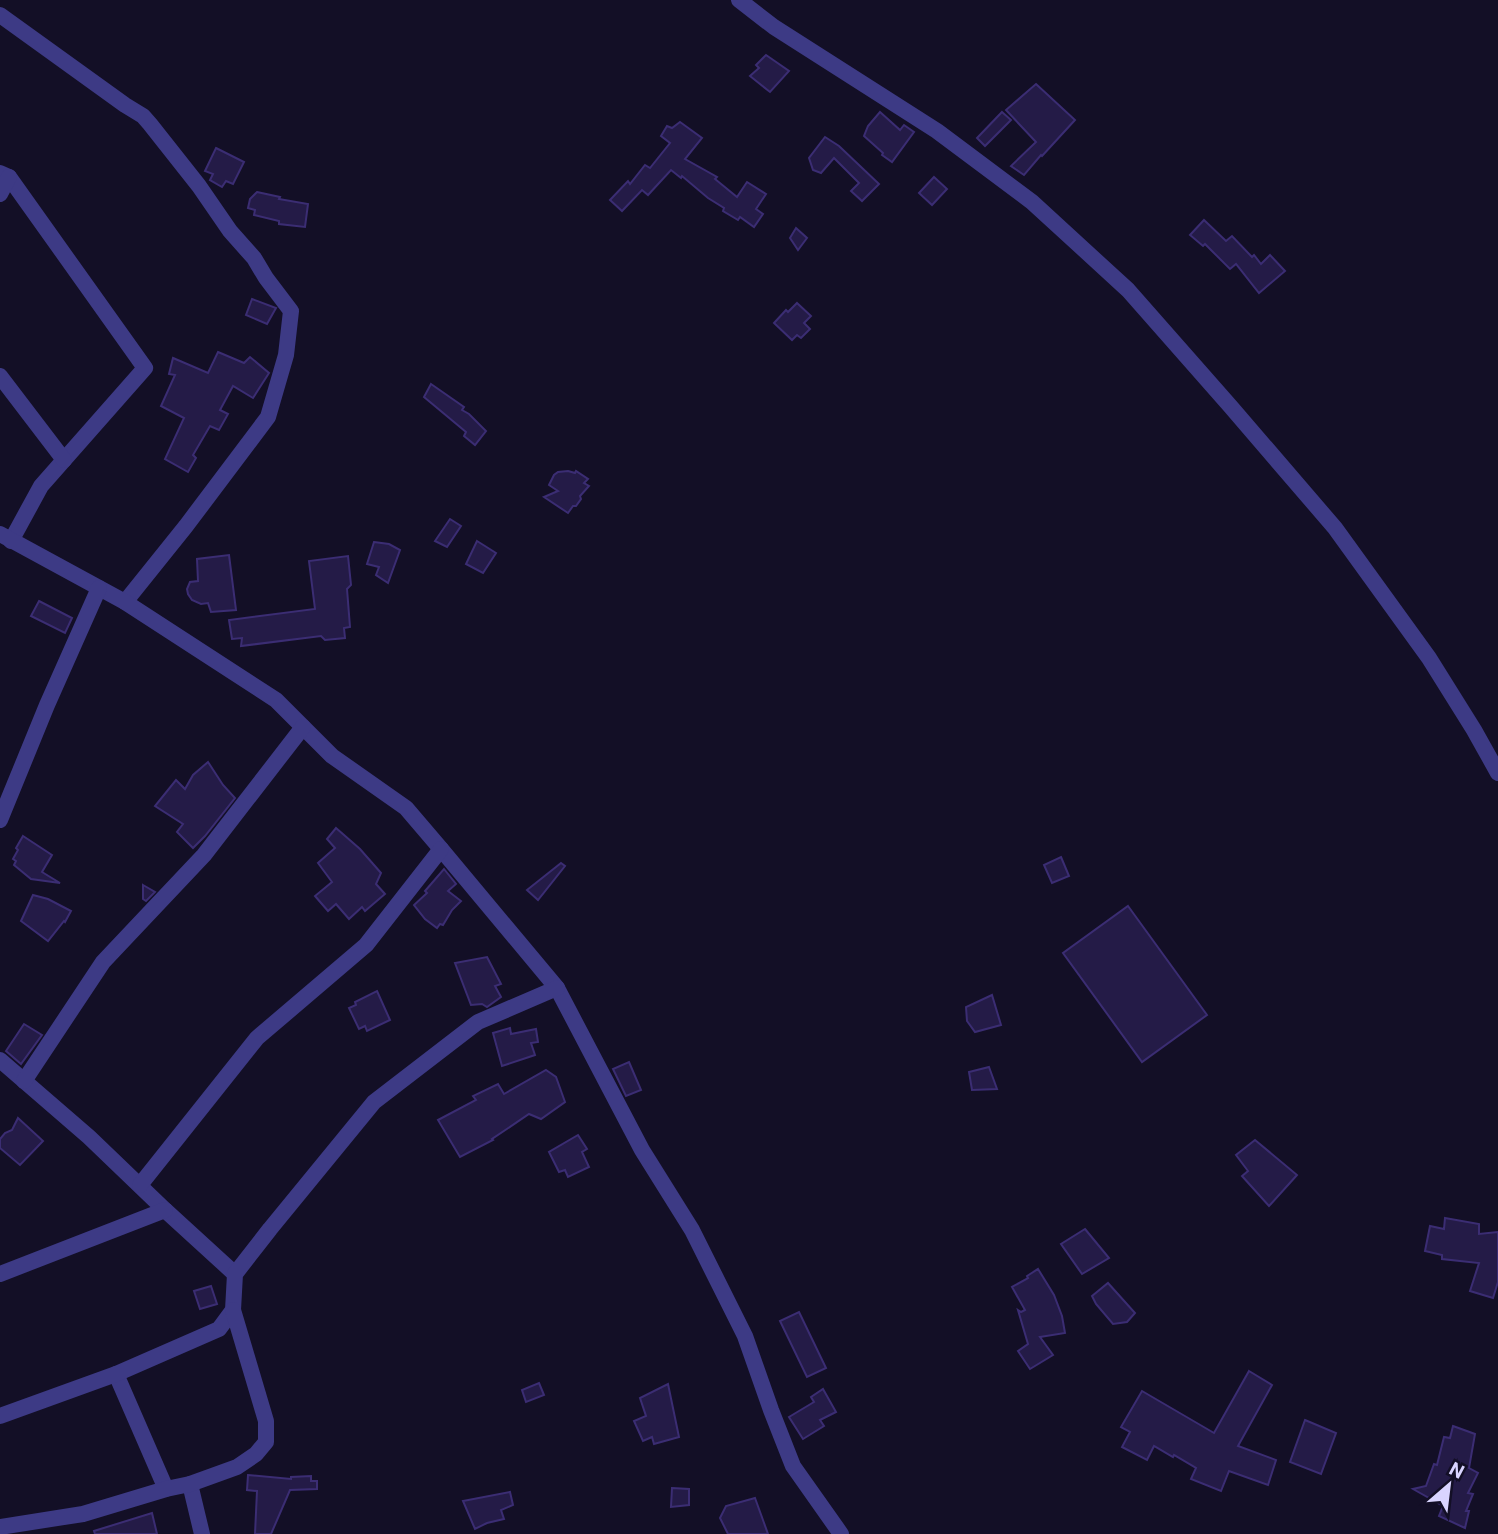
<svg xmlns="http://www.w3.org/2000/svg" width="1498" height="1534" viewBox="0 0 1498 1534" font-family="Roboto,sans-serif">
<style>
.building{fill:#241b47;stroke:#3b2d73;stroke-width:2}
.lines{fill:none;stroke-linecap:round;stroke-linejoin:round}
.street{stroke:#3d3a85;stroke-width:16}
</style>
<rect width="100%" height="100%" fill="#130f26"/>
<g class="building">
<path d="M 766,55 L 789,71 L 770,92 L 750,76 L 759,68 L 756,65 Z"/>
<path d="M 1036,84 L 1075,120 L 1042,156 L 1041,155 L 1024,175 L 1011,166 L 1036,142 L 1006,110 Z"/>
<path d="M 880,112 L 900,130 L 904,125 L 914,132 L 892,162 L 882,155 L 883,153 L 864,136 L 868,126 Z"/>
<path d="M 1002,112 L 1011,120 L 985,146 L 977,138 Z"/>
<path d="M 680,122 L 702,138 L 685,159 L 717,177 L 715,179 L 737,197 L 747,182 L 766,194 L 756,209 L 763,214 L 754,227 L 740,217 L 738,220 L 723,211 L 724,208 L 708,198 L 682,176 L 681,178 L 671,170 L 648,195 L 642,190 L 622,211 L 610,200 L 628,181 L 630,184 L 645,165 L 650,168 L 670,143 L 661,136 L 667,126 L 672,128 Z"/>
<path d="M 825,137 L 839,146 L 879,184 L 862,201 L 851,191 L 859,183 L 834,158 L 821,173 L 813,170 L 809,158 Z"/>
<path d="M 216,148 L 244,162 L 233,184 L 226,181 L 222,187 L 210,180 L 213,174 L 205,171 Z"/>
<path d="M 934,177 L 947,189 L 932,205 L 919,193 Z"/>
<path d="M 257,192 L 280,197 L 279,199 L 308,204 L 305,227 L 279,224 L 279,221 L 254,215 L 255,210 L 248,208 L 250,199 Z"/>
<path d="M 1204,220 L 1226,241 L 1232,236 L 1252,257 L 1254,255 L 1261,264 L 1270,255 L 1285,271 L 1259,293 L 1236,264 L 1230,269 L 1205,244 L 1203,246 L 1190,235 Z"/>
<path d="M 796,228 L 807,238 L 798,250 L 790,238 Z"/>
<path d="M 252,299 L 276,308 L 267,324 L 246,315 Z"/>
<path d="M 797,303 L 811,316 L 804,323 L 810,329 L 801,338 L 797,335 L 792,340 L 774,323 L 786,310 L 788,312 Z"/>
<path d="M 218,352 L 244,363 L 250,357 L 269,373 L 253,398 L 233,386 L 220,410 L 228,414 L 219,430 L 210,426 L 193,455 L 196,458 L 188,472 L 165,459 L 184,418 L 161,406 L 175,375 L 169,374 L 173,358 L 208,373 Z"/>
<path d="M 431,384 L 464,407 L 462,410 L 469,414 L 486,431 L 475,445 L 464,436 L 466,432 L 424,397 Z"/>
<path d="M 568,471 L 575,473 L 576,471 L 588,479 L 584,483 L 589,486 L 580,496 L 581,499 L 576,506 L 573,506 L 568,513 L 544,497 L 558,491 L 549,485 L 554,475 L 558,472 Z"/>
<path d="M 450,519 L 461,526 L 447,547 L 435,541 Z"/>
<path d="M 477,541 L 496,553 L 483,573 L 466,564 Z"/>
<path d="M 374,542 L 389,544 L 400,550 L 388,583 L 376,575 L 379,567 L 367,564 Z"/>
<path d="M 229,555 L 236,610 L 211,612 L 208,603 L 201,604 L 192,600 L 188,594 L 187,589 L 190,582 L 198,581 L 197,559 Z"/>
<path d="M 348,556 L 351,585 L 347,589 L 350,627 L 344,628 L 345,638 L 325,640 L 321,636 L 241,646 L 242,638 L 232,639 L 229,620 L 315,609 L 309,561 Z"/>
<path d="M 39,601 L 72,618 L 65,633 L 31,616 Z"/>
<path d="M 208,762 L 223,785 L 235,798 L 205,836 L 193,848 L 177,832 L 183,824 L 155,806 L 176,780 L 185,789 L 193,775 Z"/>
<path d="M 336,828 L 360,849 L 381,873 L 376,884 L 385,894 L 365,911 L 362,907 L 349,919 L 336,904 L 328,911 L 315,896 L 332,882 L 318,863 L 335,848 L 327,839 Z"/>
<path d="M 23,836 L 52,855 L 42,872 L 60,883 L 31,879 L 14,865 L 16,861 L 13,859 L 18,850 L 16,848 Z"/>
<path d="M 1061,857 L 1069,876 L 1052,883 L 1044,865 Z"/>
<path d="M 561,863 L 565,866 L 538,900 L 527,890 Z"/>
<path d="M 444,869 L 456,884 L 448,891 L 461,901 L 452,910 L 443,925 L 440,924 L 437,928 L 425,919 L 414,905 L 427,893 L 425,891 Z"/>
<path d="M 143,885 L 155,892 L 146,901 L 143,899 Z"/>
<path d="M 33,895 L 48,899 L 71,911 L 65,922 L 64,921 L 48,941 L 21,921 Z"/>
<path d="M 1128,906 L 1207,1015 L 1142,1062 L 1063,953 Z"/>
<path d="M 487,957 L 501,984 L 495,986 L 501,997 L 487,1007 L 482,1004 L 471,1005 L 455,963 Z"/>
<path d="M 377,991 L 390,1020 L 367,1031 L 365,1026 L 359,1029 L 349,1008 L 356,1005 L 355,1002 Z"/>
<path d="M 992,995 L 1001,1025 L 975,1032 L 967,1021 L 966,1007 Z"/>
<path d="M 24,1024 L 42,1035 L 21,1064 L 6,1051 Z"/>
<path d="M 510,1028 L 511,1034 L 536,1029 L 538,1042 L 531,1043 L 535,1055 L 502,1066 L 493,1033 Z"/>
<path d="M 629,1062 L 641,1090 L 626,1096 L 613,1069 Z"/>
<path d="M 989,1067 L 997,1089 L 972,1090 L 969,1072 Z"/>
<path d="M 546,1070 L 556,1077 L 565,1102 L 541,1119 L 529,1114 L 492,1139 L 493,1140 L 460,1157 L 438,1120 L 476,1100 L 473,1096 L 498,1084 L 504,1094 Z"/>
<path d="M 18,1118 L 43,1141 L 20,1165 L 0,1148 L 0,1139 L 5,1133 L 12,1130 Z"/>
<path d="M 578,1135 L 587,1149 L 582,1152 L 589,1167 L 568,1177 L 565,1170 L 559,1172 L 549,1152 Z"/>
<path d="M 1255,1140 L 1297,1175 L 1269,1206 L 1242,1176 L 1248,1171 L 1236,1155 Z"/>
<path d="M 1445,1218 L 1479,1224 L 1479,1234 L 1498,1232 L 1498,1282 L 1493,1298 L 1470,1291 L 1479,1263 L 1442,1259 L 1442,1255 L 1425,1251 L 1430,1226 L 1444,1229 Z"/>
<path d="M 1085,1229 L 1109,1258 L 1082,1274 L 1061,1244 Z"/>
<path d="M 1038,1269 L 1054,1295 L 1062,1316 L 1065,1333 L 1040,1337 L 1053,1355 L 1030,1369 L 1018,1351 L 1028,1344 L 1018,1310 L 1021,1312 L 1025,1310 L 1012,1287 L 1028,1278 L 1027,1276 Z"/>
<path d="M 1108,1283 L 1135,1313 L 1127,1322 L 1113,1324 L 1096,1304 L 1092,1296 Z"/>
<path d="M 211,1286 L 217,1304 L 200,1309 L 194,1291 Z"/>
<path d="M 799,1312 L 826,1368 L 807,1377 L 780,1321 Z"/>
<path d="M 1249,1371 L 1272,1385 L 1238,1446 L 1276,1460 L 1268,1485 L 1229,1471 L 1221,1491 L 1191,1479 L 1196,1468 L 1174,1455 L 1173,1457 L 1154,1446 L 1147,1460 L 1122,1447 L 1130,1432 L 1121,1427 L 1142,1391 L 1214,1433 Z"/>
<path d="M 539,1383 L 544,1395 L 526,1402 L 522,1390 Z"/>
<path d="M 668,1384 L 679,1437 L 654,1444 L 652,1437 L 643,1441 L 634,1421 L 646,1416 L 640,1398 Z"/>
<path d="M 823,1389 L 836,1412 L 820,1420 L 824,1426 L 803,1439 L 789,1417 L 814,1402 L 811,1397 Z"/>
<path d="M 1305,1420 L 1336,1433 L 1321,1474 L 1290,1462 Z"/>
<path d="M 1453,1426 L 1475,1434 L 1469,1468 L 1478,1473 L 1468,1493 L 1473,1494 L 1466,1511 L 1469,1511 L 1465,1528 L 1439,1516 L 1443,1506 L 1413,1489 L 1426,1486 L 1434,1464 L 1437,1465 L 1444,1437 L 1450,1438 Z"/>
<path d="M 248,1475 L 291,1479 L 291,1477 L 311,1476 L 311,1481 L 317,1481 L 317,1489 L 290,1490 L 271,1534 L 255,1534 L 257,1491 L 247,1490 Z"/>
<path d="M 672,1488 L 689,1489 L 689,1505 L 671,1507 Z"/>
<path d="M 510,1492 L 513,1505 L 501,1510 L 504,1519 L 487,1523 L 475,1529 L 463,1501 Z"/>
<path d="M 755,1498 L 768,1534 L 728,1534 L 720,1518 L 726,1506 Z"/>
<path d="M 152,1513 L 157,1534 L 95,1534 L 94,1531 Z"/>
</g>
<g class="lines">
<g class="street">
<path d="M 739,0 L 774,27 L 937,131 L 1032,202 L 1128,290 L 1231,407 L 1335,528 L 1429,658 L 1474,730 L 1498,773"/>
<path d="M 0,15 L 125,105 L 143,116 L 150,124 L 199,186 L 230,231 L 254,258 L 266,278 L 291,311 L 286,355 L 268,417 L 186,526 L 125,602"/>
<path d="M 0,173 L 9,177 L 145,368 L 41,486 L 11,541"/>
<path d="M 0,194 L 9,177"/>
<path d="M 0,376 L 64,460"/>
<path d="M 0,534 L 125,602 L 276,700 L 332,756 L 406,808 L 441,849 L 557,988 L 642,1150 L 692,1230 L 745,1336 L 771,1410 L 793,1466 L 841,1534"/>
<path d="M 0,820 L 47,705 L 99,588"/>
<path d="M 0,1060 L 89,1137 L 165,1210 L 235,1274"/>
<path d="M 24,1081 L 103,962 L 204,855 L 303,727"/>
<path d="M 140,1185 L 257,1038 L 366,945 L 441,849"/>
<path d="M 0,1274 L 165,1210"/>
<path d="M 116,1374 L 166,1489"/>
<path d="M 0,1416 L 116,1374 L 219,1329 L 233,1310 L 235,1274 L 270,1229 L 374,1102 L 478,1022 L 557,988"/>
<path d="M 190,1484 L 202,1534"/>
<path d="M 0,1527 L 83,1514 L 166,1489 L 190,1484 L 237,1467 L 256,1454 L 266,1442 L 266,1421 L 233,1310"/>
</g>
</g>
<g transform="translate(1449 1485) rotate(28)" stroke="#130f26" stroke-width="5" paint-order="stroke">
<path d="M0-5L12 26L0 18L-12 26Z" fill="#d9d4ff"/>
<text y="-10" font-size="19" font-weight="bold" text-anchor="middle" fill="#d9d4ff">N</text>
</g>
</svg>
